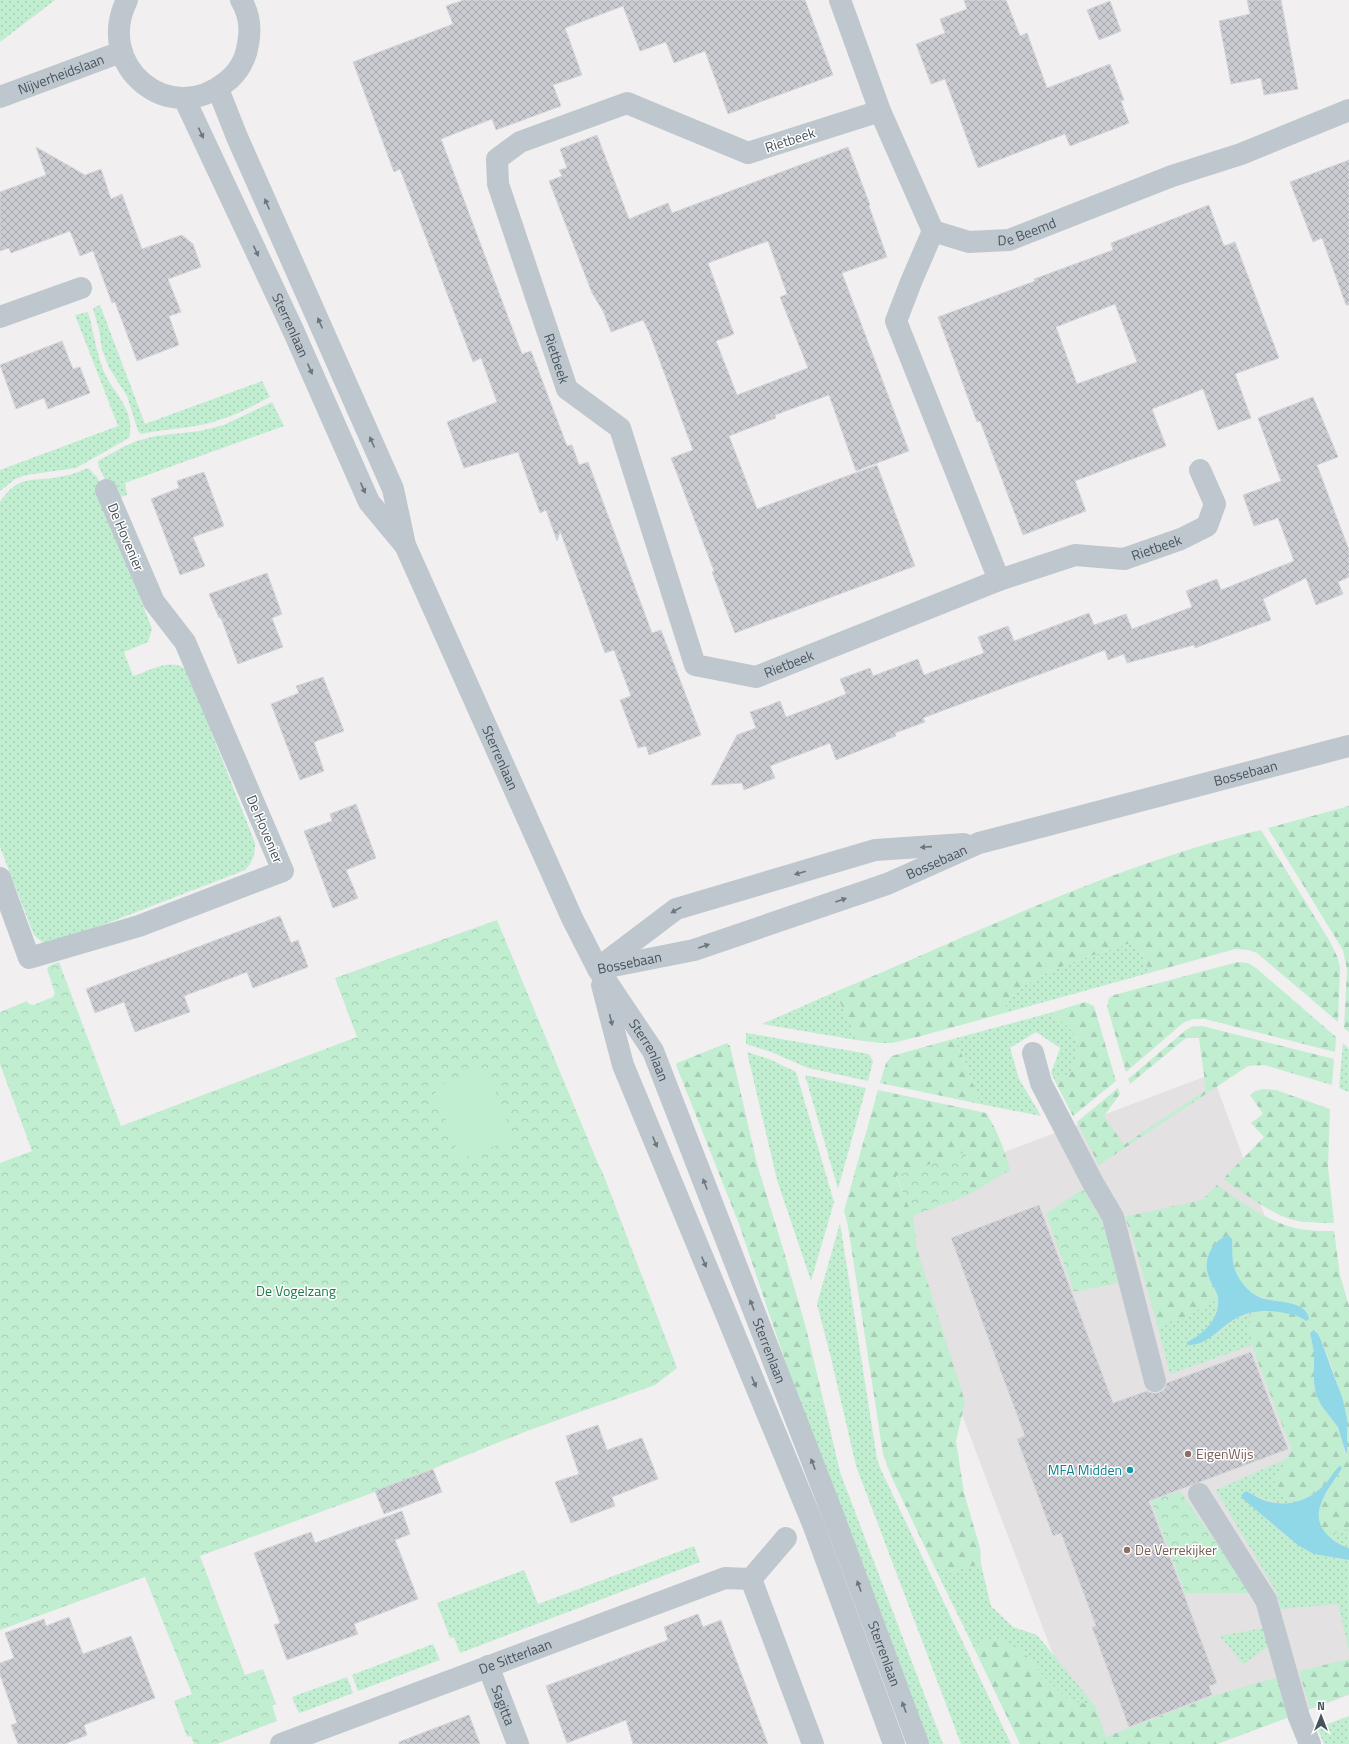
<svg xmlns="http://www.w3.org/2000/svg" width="1349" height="1744" viewBox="0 0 1349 1744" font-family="'Titillium Web',sans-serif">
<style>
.education{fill:#e3e1e1}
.grass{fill:url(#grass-dots)}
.forest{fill:url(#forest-firs);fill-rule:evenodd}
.park{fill:url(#park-crowns)}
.pitch{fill:#c1edd1}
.water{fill:#90d7e7}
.building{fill:url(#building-cross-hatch);stroke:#d4d6da;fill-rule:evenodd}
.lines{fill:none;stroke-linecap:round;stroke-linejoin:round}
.minor{stroke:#bec7cd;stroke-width:22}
.oneway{fill:#6b767e}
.education-dot{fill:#8d6e63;stroke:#fff;stroke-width:1.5}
.culture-dot{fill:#0f9aa8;stroke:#fff;stroke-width:1.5}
.labels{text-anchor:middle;stroke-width:3;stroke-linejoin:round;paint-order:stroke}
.street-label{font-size:14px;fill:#48535c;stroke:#fff}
.park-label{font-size:14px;fill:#1d7a49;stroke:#fff}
.education-label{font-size:14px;fill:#785e54;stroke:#fff;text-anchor:start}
.culture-label{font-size:14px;fill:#0d838f;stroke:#fff;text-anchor:end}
</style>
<defs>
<pattern id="grass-dots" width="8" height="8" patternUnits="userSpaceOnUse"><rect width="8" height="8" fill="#c1edd1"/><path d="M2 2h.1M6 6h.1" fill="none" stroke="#a7cdb6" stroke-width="1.8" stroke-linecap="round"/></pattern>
<pattern id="forest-firs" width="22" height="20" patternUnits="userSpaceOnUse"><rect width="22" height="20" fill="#c1edd1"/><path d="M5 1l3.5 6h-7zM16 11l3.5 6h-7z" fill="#a7cdb6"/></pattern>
<pattern id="park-crowns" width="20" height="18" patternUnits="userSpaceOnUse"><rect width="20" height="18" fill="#c1edd1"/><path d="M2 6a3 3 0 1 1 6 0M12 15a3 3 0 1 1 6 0" fill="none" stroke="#a7cdb6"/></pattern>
<pattern id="building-cross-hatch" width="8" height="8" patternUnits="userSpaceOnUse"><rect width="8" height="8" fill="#caccd2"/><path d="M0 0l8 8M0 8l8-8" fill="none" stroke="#a6a8ae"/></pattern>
</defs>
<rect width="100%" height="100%" fill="#f2eff0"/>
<path class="education" d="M 1212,1074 L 1349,1442 L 1349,1695 L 1217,1744 L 1087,1744 L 880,1199 Z"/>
<g class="grass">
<path d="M 0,0 L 55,0 L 0,42 Z"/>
<path d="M 100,305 L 145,424 L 262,381 L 270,397 C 254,405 239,414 222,419 C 196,429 168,428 141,434 L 138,431 L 127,396 L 109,368 L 102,349 L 99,330 L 93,308 Z"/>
<path d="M 88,312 C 94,332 96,354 105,374 C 115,395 136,411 129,438 L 76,468 L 26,475 L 15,479 L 0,491 L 0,470 L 118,426 L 75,315 Z"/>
<path d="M 272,402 L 284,426 L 125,483 L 127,495 L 121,497 L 117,487 L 109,489 L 99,467 L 98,461 L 123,447 L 137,441 L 156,436 L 200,431 L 224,425 Z"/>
<path d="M 88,468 L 97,477 L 103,491 L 101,494 L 152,629 L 148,642 L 124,652 L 133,676 C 151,671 169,657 187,670 L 255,843 C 255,854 253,862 245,870 L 56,943 L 43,943 L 34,935 L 0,847 L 0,502 C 20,472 35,483 64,476 C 72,475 80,471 88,468 Z"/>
<path d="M 1127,944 L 1135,944 L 1142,953 L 1149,973 L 1001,1014 C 1005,1008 1009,998 1015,993 C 1046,967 1090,957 1127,944 Z"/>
<path d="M 835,992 L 852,1027 L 856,1040 L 762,1024 Z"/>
<path d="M 1050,1013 C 1054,1017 1060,1020 1065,1024 C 1085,1042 1079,1053 1070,1074 L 1055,1081 L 1051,1073 L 1060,1048 L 1036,1032 L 1010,1048 L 1019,1079 L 1041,1116 L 980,1104 L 964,1059 L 953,1039 Z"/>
<path d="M 746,1033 L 869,1054 L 873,1061 L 868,1081 L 808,1068 L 771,1052 L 746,1044 Z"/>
<path d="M 1343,1043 L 1349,1049 L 1349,1092 L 1339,1088 Z"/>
<path d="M 747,1052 L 769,1059 L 796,1072 L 834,1202 L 811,1281 L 777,1180 Z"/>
<path d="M 805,1075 L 866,1088 L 838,1189 Z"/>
<path d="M 840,1223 L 877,1459 L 881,1470 L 1011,1744 L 961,1744 L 856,1466 L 831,1358 L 817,1304 Z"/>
<path d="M 1218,1301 C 1218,1320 1203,1335 1187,1342 L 1203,1341 L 1219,1332 L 1235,1319 L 1251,1313 L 1249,1330 L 1252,1345 L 1170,1374 L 1158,1328 L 1181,1319 L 1212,1302 Z"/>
<path d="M 823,1399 L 840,1472 L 943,1744 L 928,1744 L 799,1402 Z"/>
<path d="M 1286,1459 L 1284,1467 L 1274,1477 L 1276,1492 L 1297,1502 C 1272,1505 1267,1500 1246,1491 L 1242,1493 L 1243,1499 L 1299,1546 C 1315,1555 1332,1558 1349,1560 L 1349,1650 L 1338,1604 L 1280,1609 L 1277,1593 L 1216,1490 Z"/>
<path d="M 1349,1529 L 1349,1548 L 1340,1544 L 1327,1535 Z"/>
<path d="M 694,1546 L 700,1562 L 460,1653 L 454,1637 L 450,1638 L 437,1603 L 524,1570 L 538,1604 Z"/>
<path d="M 981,1564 L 991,1606 L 1013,1627 L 1037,1635 L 1095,1706 L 1068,1700 L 1042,1675 L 1022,1650 L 988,1640 L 974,1648 L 934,1566 L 952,1571 Z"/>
<path d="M 1264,1628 L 1268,1647 L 1243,1664 L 1220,1636 Z"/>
<path d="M 433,1644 L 440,1660 L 358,1691 L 352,1675 Z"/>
<path d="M 347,1677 L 353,1693 L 300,1713 L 298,1711 L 292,1697 Z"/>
<path d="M 1349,1716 L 1349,1744 L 1324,1744 L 1317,1728 Z"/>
</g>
<g class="forest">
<path d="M 1349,806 L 1349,1032 L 1344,1028 L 1347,970 L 1343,950 L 1268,828 Z"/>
<path d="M 1261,830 L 1329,940 L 1337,956 L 1340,967 L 1338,1022 L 1257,953 L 1248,950 L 1235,949 L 1149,973 L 1142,953 L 1135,944 L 1127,944 C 1090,957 1046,967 1015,993 C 1009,998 1005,1008 1001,1014 L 921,1036 L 892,1043 L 880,1043 L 856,1040 L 852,1027 L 835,992 C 975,934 1112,865 1261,830 Z"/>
<path d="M 1238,962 L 1248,963 L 1256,968 L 1336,1037 L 1335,1052 L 1205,1019 L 1193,1019 L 1183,1023 L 1126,1072 L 1107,1006 L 1109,998 L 1114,995 Z"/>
<path d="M 1085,1002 L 1094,1006 L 1116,1081 L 1073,1116 L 1055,1081 L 1070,1074 C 1079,1052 1085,1042 1065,1024 C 1060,1020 1054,1017 1050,1013 Z"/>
<path d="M 1202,1026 L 1334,1059 L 1332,1085 L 1264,1065 L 1248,1066 L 1099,1165 L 1077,1122 L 1118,1088 L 1120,1094 L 1104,1116 L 1124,1145 L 1206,1090 L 1199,1038 L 1186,1038 L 1130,1084 L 1128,1079 L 1186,1030 L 1191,1027 Z"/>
<path d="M 953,1039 L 964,1059 L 980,1104 L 880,1083 L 886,1063 L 892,1056 Z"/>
<path d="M 727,1043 L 730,1046 L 757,1164 L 782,1245 L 806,1328 L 823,1399 L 799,1402 L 739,1224 L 676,1065 L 677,1063 Z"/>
<path d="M 1264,1089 L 1276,1090 L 1330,1109 L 1328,1167 L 1334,1223 C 1320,1223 1306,1223 1293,1220 C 1268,1212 1245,1194 1223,1179 L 1264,1137 L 1251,1123 L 1263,1114 L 1250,1095 L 1255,1091 Z"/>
<path d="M 878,1090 L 986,1113 C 998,1131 1004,1149 1010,1170 L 970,1194 L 966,1152 L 896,1177 L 913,1216 L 917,1249 L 965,1402 L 956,1441 L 964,1493 L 980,1548 L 981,1564 L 952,1571 L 934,1566 L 892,1478 L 883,1454 L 848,1226 L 844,1211 Z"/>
<path d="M 1217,1185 C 1241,1201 1266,1221 1295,1228 C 1308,1231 1321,1231 1334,1231 L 1340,1275 L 1349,1306 L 1349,1529 L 1327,1535 C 1306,1513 1331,1488 1342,1468 L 1338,1467 C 1326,1486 1317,1494 1297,1502 L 1276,1492 L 1274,1477 L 1284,1467 L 1286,1459 L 1292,1450 L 1254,1352 L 1249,1330 L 1251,1313 C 1264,1310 1297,1310 1305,1321 L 1298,1306 C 1269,1298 1239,1300 1232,1261 C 1231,1254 1233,1247 1232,1239 L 1229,1236 C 1223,1237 1217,1241 1214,1246 C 1195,1270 1218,1280 1218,1301 L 1212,1302 L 1181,1319 L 1158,1328 L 1131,1231 L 1124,1217 L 1202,1200 ZM 1316,1331 C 1322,1340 1325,1350 1329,1360 C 1341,1392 1348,1417 1347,1453 L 1344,1453 L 1343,1440 L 1338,1427 L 1321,1405 L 1316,1394 L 1314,1383 L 1314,1352 L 1310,1333 Z"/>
<path d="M 1001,1638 L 1022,1650 L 1042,1675 L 1068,1700 L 1095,1706 L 1106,1737 L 1213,1696 L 1278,1677 L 1289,1717 L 1217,1744 L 1020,1744 L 974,1648 L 988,1640 Z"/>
<path d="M 1349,1659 L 1349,1694 L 1310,1709 L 1299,1671 Z"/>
</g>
<g class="park">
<path d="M 497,920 L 599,1166 L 602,1171 L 677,1368 L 655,1385 L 527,1431 L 375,1492 L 200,1556 L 245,1675 L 263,1669 L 276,1704 L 272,1705 L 277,1721 L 217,1744 L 194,1744 L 191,1736 L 187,1737 L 174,1701 L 192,1694 L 145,1577 L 0,1630 L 0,1163 L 32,1151 L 0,1064 L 0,1012 L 27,1001 L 29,1004 L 33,1005 L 53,997 L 55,993 L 47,969 L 49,966 L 59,962 L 121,1126 L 357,1037 L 335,978 Z"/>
<path d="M 966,1152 L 970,1194 L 913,1216 L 896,1176 Z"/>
<path d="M 1083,1189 L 1107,1230 L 1118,1283 L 1074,1292 L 1046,1214 Z"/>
<path d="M 1180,1491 L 1251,1593 L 1185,1593 L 1151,1501 Z"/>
</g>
<path class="pitch" d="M 486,1067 L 514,1139 L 460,1159 L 434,1087 Z"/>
<g class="water">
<path d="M 1226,1236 L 1229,1236 L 1232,1239 C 1233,1250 1231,1259 1235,1270 C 1239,1281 1248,1292 1259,1297 C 1274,1304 1306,1299 1309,1319 L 1306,1321 C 1298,1315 1290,1314 1280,1312 C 1264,1310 1249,1311 1235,1319 C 1219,1328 1207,1346 1187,1345 L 1187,1342 C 1204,1334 1221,1317 1218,1297 C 1216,1289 1211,1284 1209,1277 C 1202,1261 1211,1243 1226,1236 Z"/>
<path d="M 1314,1330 L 1318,1334 L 1321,1340 L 1343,1400 L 1347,1419 L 1347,1453 L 1346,1453 L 1338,1427 L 1321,1405 L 1316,1394 L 1314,1383 L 1314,1352 L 1310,1333 Z"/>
<path d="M 1340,1466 L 1342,1468 C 1335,1480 1325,1491 1321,1504 C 1312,1525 1330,1542 1349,1548 L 1349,1560 L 1314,1554 L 1299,1546 L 1243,1499 L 1241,1495 L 1246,1491 C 1253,1494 1259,1499 1266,1501 C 1288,1508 1311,1500 1326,1483 C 1331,1478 1334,1470 1340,1466 Z"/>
</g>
<g class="building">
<path d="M 464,0 L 805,0 L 833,75 L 728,114 L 705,51 L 674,63 L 666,42 L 640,51 L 623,6 L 565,28 L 582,75 L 553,85 L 561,106 L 496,130 L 492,119 L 441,139 L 522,354 L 531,351 L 567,446 L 572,445 L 579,465 L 588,462 L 652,633 L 661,630 L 701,735 L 649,755 L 646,746 L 638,748 L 620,700 L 631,696 L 614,650 L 605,653 L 560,531 L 557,541 L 546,510 L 540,513 L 518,452 L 464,468 L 447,422 L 497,402 L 481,358 L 473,362 L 400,169 L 394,172 L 353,62 L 453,24 L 446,6 Z"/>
<path d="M 964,0 L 1006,0 L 1020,36 L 1027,33 L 1047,88 L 1110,64 L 1124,100 L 1121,101 L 1129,123 L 1070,146 L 1065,134 L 978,168 L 945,79 L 931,84 L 916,44 L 945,33 L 940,19 L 967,9 Z"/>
<path d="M 1247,0 L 1281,0 L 1298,89 L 1264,95 L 1261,78 L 1231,84 L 1219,21 L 1250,14 Z"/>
<path d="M 1110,1 L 1121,31 L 1099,40 L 1087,10 Z"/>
<path d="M 597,135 L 629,219 L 668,203 L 672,213 L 848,147 L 870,205 L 869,206 L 887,257 L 842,273 L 909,451 L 856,471 L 829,395 L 775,415 L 776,418 L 729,436 L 757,509 L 877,465 L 915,566 L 735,633 L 712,572 L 714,571 L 671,458 L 693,450 L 649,332 L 643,320 L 611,332 L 603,311 L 592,293 L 549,181 L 562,176 L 559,170 L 567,168 L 560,149 ZM 768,241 L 787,294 L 780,297 L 808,368 L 737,395 L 716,341 L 734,334 L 708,263 Z"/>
<path d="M 36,147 L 85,175 L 101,169 L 111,199 L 122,194 L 142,249 L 182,235 L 193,244 L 201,267 L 168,279 L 181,312 L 169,316 L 179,345 L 137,361 L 115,302 L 112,303 L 93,251 L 80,256 L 70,231 L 11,253 L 9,248 L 0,251 L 0,192 L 46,175 Z"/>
<path d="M 1349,160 L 1349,305 L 1346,305 L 1322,238 L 1313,242 L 1290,182 Z"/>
<path d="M 1209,205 L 1224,246 L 1235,242 L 1279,358 L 1235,374 L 1251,418 L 1218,430 L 1203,389 L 1152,409 L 1166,446 L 1075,481 L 1086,511 L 1023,535 L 980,421 L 977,422 L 938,317 L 1035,281 L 1034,279 L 1113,250 L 1111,243 ZM 1115,304 L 1137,362 L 1077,384 L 1056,327 Z"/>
<path d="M 62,341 L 73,369 L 80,367 L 90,393 L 48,409 L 44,398 L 16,409 L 0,365 Z"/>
<path d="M 1313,397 L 1338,457 L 1317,465 L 1349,550 L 1349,577 L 1338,582 L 1343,594 L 1316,605 L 1306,578 L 1263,599 L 1271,620 L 1195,648 L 1194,645 L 1127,663 L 1124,654 L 1108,660 L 1105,650 L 923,718 L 925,722 L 895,733 L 896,736 L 836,760 L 830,743 L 770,766 L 775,778 L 744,790 L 742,783 L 711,785 L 737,735 L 756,728 L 750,712 L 765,707 L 780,701 L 786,717 L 816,706 L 846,694 L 840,679 L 870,668 L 873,676 L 918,659 L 924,675 L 984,653 L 978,637 L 1008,626 L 1014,641 L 1089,613 L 1094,625 L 1126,614 L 1132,629 L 1192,607 L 1186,591 L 1217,579 L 1221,590 L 1294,561 L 1278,518 L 1254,526 L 1243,495 L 1281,481 L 1258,418 Z"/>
<path d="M 204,472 L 224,526 L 193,537 L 205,566 L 180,575 L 151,499 L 179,488 L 177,481 Z"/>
<path d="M 267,573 L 282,614 L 272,618 L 283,647 L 238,664 L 221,618 L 219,618 L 209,594 Z"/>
<path d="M 323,677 L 344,731 L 314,742 L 324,771 L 300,780 L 271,704 L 299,693 L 296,686 Z"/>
<path d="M 356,804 L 376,858 L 346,870 L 358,898 L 333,908 L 304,831 L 332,821 L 330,814 Z"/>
<path d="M 280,916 L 291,943 L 298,940 L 308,967 L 253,988 L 247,972 L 184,996 L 190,1012 L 135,1032 L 124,1002 L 95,1013 L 86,989 Z"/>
<path d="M 1039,1205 L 1113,1403 L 1147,1391 L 1152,1393 L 1158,1393 L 1164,1390 L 1167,1383 L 1251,1352 L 1288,1449 L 1149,1501 L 1217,1683 L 1209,1686 L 1212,1695 L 1129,1727 L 1092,1627 L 1096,1626 L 1061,1533 L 1053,1536 L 1017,1439 L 1025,1436 L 951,1238 Z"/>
<path d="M 598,1425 L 607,1450 L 642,1438 L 658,1479 L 612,1497 L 615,1506 L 571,1523 L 555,1482 L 579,1474 L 566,1436 Z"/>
<path d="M 433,1469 L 442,1492 L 384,1514 L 375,1491 Z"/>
<path d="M 402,1511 L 410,1534 L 395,1540 L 418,1599 L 354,1624 L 358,1634 L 287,1660 L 274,1625 L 280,1623 L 254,1553 L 311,1532 L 315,1543 Z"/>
<path d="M 698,1614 L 703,1627 L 721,1620 L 768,1744 L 633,1744 L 626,1720 L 567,1743 L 546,1686 L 668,1640 L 664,1627 Z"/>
<path d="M 69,1617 L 83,1654 L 131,1636 L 155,1698 L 84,1725 L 87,1735 L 65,1744 L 18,1744 L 11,1725 L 17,1723 L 0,1675 L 0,1663 L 14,1658 L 5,1633 L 44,1619 L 46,1626 Z"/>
<path d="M 469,1715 L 480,1744 L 399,1744 L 399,1742 Z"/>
</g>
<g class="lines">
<g class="minor">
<path d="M 127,0 C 94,66 169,128 226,82 C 238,73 246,59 248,44 C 251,29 249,13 241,0"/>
<path id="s1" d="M 840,0 L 880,111 L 933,231 L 969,242 L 1009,240 L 1172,176 L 1241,154 L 1349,110"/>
<path id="s2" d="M 218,89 L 237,137 L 393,489 L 405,545 L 572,918 L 598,969 L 653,1051 L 833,1515 L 918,1744"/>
<path id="s3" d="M 0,97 L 121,52"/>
<path id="s4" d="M 184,98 L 293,330 L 369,502 L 403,543"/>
<path id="s5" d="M 880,111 L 748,153 L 627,103 L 520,142 L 497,159 L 498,184 L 567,389 L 620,428 L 695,665 L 756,677 L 999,580 L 1075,555 L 1124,559 L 1181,539 L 1207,526 L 1215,504 L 1200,470"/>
<path d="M 933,231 L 911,282 L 896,321 L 999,580"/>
<path d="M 0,317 L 81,288"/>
<path d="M 0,878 L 29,958 L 139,926 L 283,871 L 185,642 L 154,602 L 106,490"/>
<path d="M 602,965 L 676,909 L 875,850 L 964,844"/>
<path id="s6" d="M 598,969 L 694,950 L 887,884 L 979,843 L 1349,746"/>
<path d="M 602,985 L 623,1065 L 813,1524 L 894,1744"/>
<path d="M 1033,1053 L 1041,1083 L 1093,1183 L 1113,1217 L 1155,1381"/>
<path d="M 1199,1494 L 1266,1600 L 1299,1717 L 1310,1744"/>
<path d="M 786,1538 L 751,1579 L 813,1744"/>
<path id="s7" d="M 488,1666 L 518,1744"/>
<path id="s8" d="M 281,1744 L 725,1578 L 751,1579"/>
</g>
</g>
<defs><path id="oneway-solid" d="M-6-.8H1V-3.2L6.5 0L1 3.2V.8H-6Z"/></defs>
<g class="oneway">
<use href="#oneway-solid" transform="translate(201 133) rotate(65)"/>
<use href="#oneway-solid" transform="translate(267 204) rotate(-114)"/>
<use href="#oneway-solid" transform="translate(256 251) rotate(65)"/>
<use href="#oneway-solid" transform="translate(320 323) rotate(-114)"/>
<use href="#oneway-solid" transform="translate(310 369) rotate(66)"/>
<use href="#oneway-solid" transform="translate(372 442) rotate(-114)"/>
<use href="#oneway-solid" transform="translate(363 488) rotate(66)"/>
<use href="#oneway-solid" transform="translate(926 847) rotate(176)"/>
<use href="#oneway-solid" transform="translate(800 873) rotate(164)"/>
<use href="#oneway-solid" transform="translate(841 900) rotate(-19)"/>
<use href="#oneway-solid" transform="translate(676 910) rotate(151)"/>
<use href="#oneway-solid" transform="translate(704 946) rotate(-19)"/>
<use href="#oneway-solid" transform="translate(611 1020) rotate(76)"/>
<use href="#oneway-solid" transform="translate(655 1142) rotate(67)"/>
<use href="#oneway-solid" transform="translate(705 1184) rotate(-111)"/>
<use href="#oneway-solid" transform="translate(704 1262) rotate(67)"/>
<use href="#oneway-solid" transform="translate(752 1305) rotate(-111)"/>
<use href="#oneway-solid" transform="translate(754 1382) rotate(67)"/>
<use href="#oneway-solid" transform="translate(813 1464) rotate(-111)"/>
<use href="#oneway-solid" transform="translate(859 1586) rotate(-110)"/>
<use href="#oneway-solid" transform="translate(904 1707) rotate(-110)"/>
</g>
<g class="education-dot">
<circle cx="1188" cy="1454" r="4"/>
<circle cx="1127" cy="1550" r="4"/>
</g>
<circle class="culture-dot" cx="1130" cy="1470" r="4"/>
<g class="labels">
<g class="street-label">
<text dy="5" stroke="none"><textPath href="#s3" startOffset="65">Nijverheidslaan</textPath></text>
<text transform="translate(790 140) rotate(-18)" y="5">Rietbeek</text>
<text dy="5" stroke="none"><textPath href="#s1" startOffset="346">De Beemd</textPath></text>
<text dy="5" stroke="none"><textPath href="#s4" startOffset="251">Sterrenlaan</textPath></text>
<text dy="5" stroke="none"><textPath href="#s5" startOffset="621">Rietbeek</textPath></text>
<text transform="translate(126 537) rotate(67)" y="5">De Hovenier</text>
<text dy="5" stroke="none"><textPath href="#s5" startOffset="1455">Rietbeek</textPath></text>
<text dy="5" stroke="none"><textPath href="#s5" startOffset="1065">Rietbeek</textPath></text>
<text dy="5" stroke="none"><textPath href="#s2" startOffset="727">Sterrenlaan</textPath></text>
<text dy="5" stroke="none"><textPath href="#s6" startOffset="678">Bossebaan</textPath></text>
<text transform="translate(265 829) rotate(67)" y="5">De Hovenier</text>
<text dy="5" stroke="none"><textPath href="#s6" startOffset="356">Bossebaan</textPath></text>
<text dy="5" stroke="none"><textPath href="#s6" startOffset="32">Bossebaan</textPath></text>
<text dy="5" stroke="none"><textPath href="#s2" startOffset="1056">Sterrenlaan</textPath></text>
<text dy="5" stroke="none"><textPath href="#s2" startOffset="1380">Sterrenlaan</textPath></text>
<text dy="5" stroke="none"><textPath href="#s2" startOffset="1704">Sterrenlaan</textPath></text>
<text dy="5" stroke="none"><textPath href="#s8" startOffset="250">De Sitterlaan</textPath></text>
<text dy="5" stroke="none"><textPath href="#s7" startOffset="42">Sagitta</textPath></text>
</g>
<g class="park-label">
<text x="296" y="1296">De Vogelzang</text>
</g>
<g class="education-label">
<text x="1196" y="1459">EigenWijs</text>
<text x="1135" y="1555">De Verrekijker</text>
</g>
<g class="culture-label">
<text x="1122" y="1475">MFA Midden</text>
</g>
</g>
<g transform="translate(1321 1716)" stroke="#ffffff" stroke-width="3" paint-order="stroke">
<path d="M0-3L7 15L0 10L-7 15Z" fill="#48535c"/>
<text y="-6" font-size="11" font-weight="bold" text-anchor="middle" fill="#48535c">N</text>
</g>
</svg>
